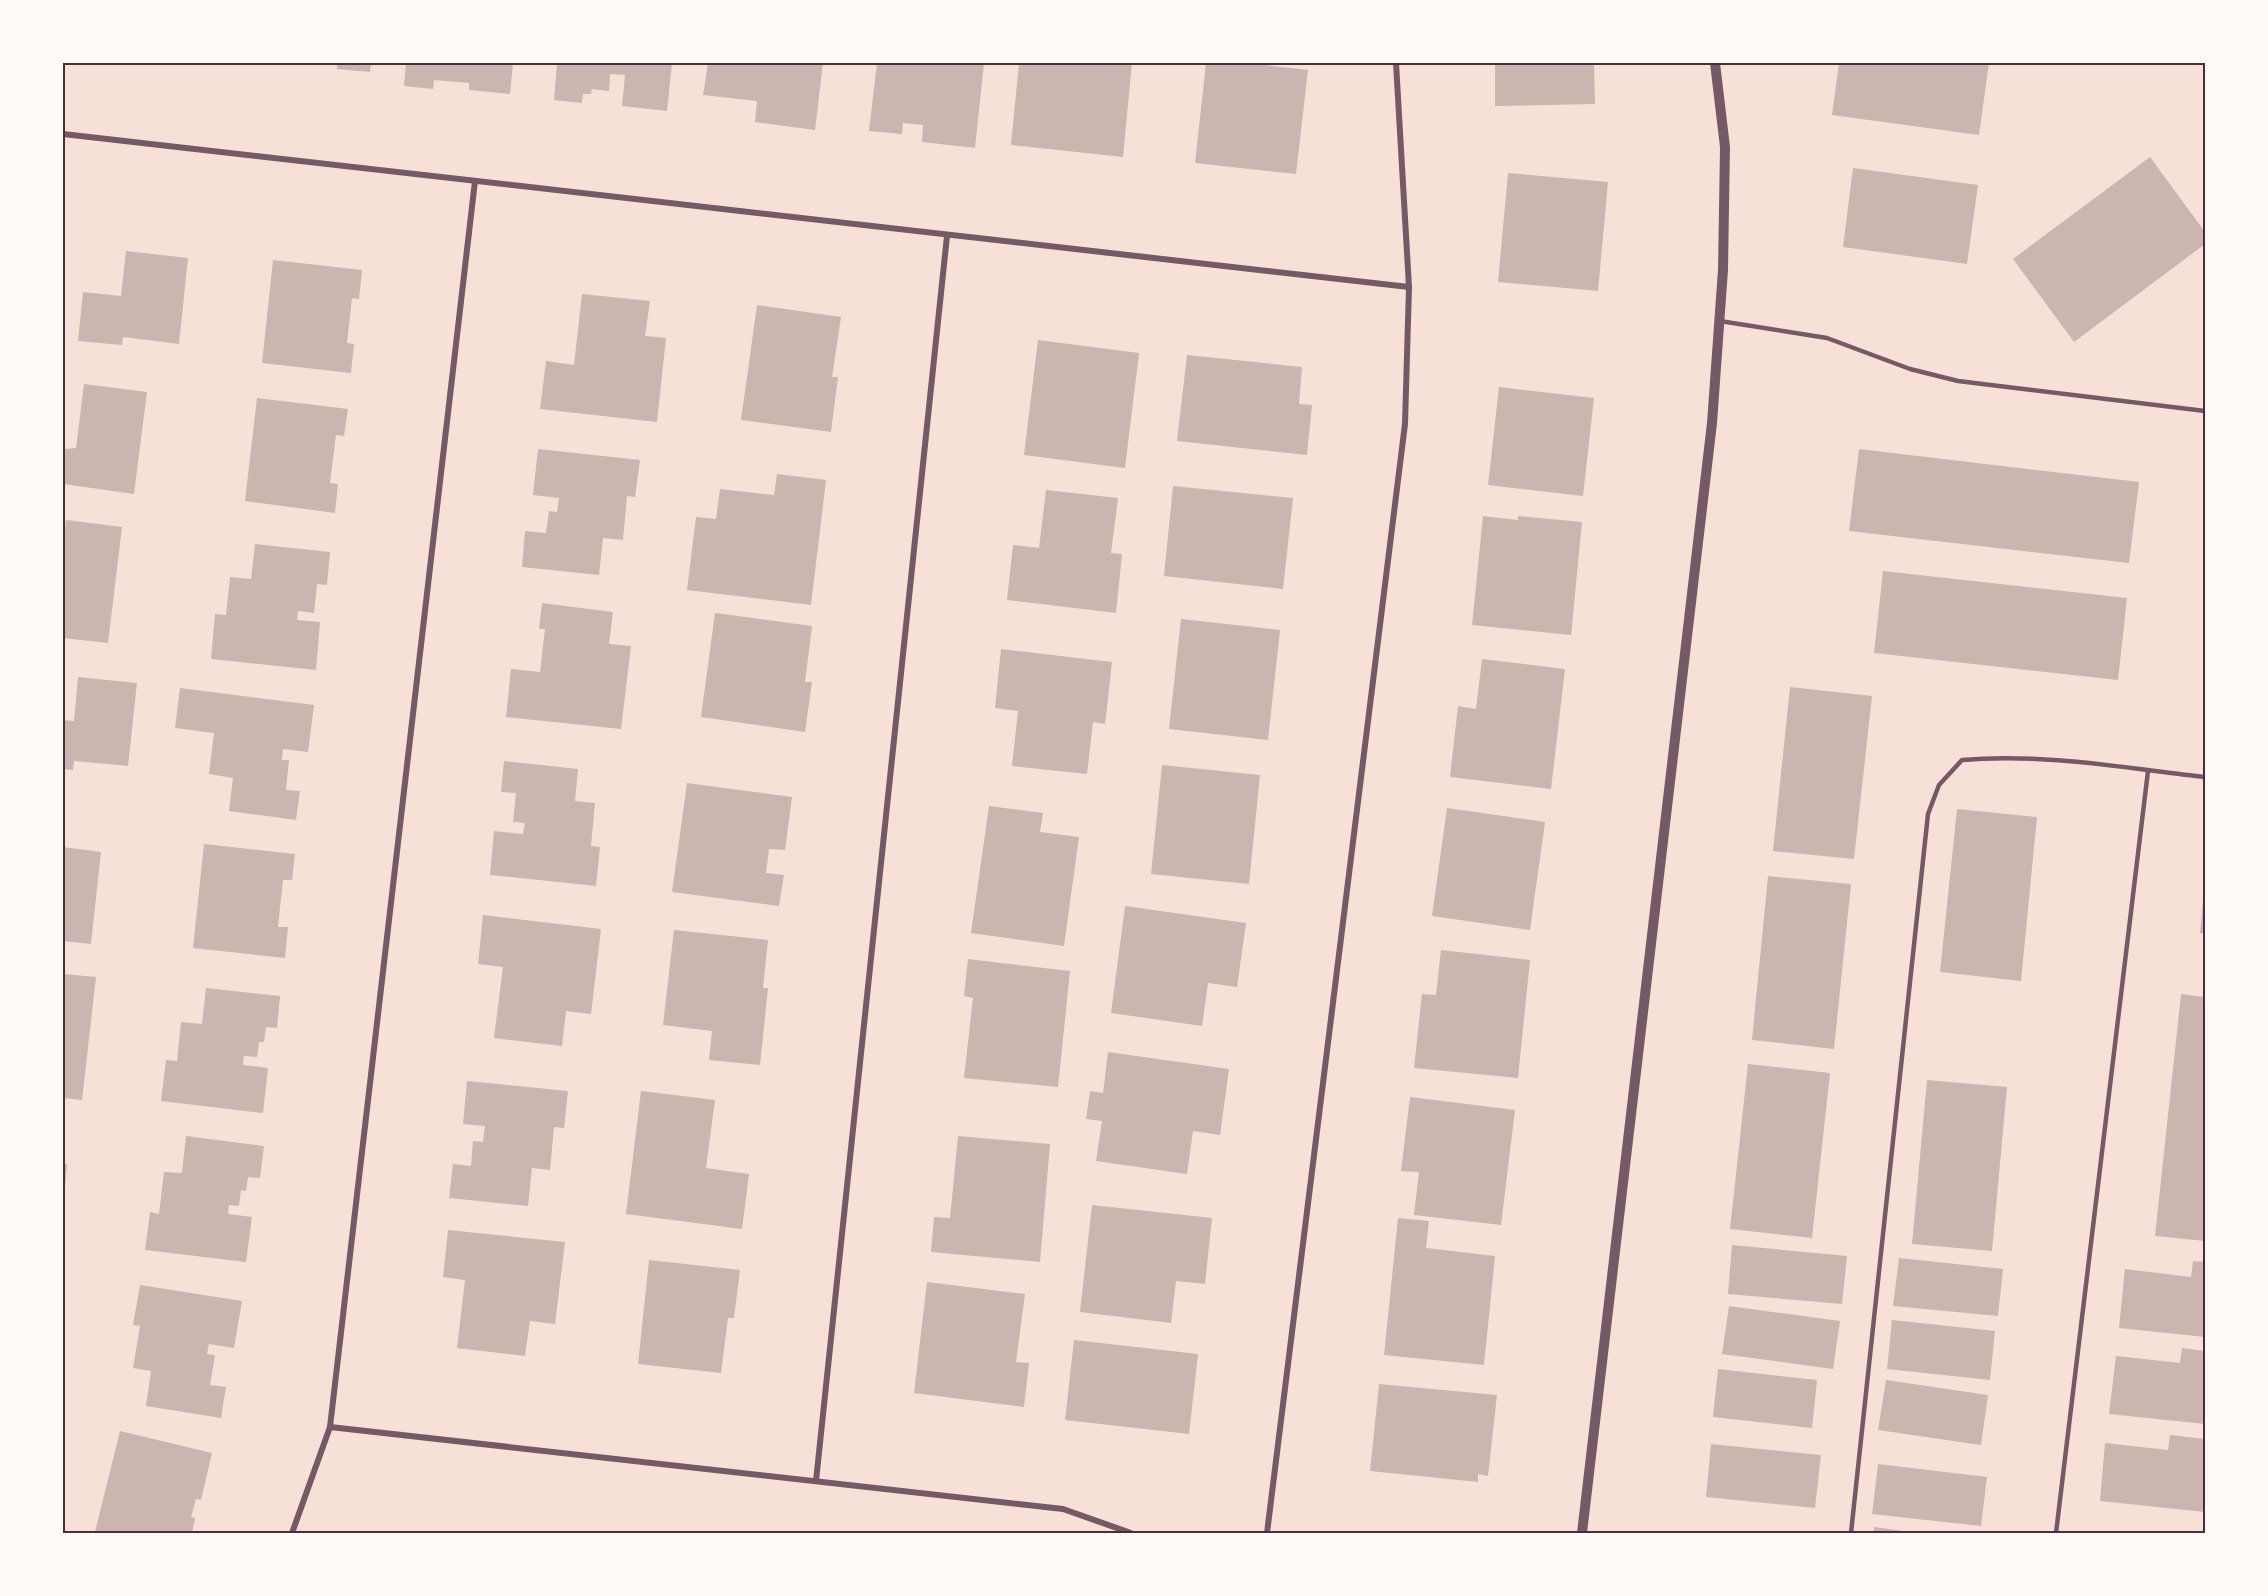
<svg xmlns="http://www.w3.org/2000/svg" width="2268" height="1596" viewBox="0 0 2268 1596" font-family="'IBM Plex Serif',serif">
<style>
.building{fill:#ccb4b1}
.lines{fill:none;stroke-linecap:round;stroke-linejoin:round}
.service{stroke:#755966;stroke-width:4.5}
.minor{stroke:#755966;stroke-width:6}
.tertiary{stroke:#755966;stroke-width:10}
.neatline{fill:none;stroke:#4a2c40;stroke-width:2}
</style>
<rect width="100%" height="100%" fill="#f7e1d7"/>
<g class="building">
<path d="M 337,63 L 371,63 L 370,72 L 337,69 Z"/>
<path d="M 406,63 L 513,63 L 510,94 L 469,90 L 469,83 L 434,80 L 433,89 L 404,86 Z"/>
<path d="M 557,63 L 672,63 L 667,111 L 622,106 L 625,75 L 610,74 L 609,91 L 592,89 L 591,94 L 583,94 L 582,103 L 554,100 Z"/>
<path d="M 708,63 L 823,63 L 815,130 L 755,122 L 757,101 L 703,95 Z"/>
<path d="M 877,63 L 984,63 L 975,148 L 922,142 L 923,125 L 903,123 L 902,134 L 869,131 Z"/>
<path d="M 1019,63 L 1132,63 L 1123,157 L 1011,145 Z"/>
<path d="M 1206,63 L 1247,63 L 1308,70 L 1296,174 L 1195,163 Z"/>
<path d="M 1495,63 L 1594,63 L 1595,104 L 1495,106 Z"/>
<path d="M 1839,63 L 1989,63 L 1979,135 L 1832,115 Z"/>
<path d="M 2150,157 L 2205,232 L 2205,244 L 2074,342 L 2013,259 Z"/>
<path d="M 1853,168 L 1978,185 L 1967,264 L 1843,247 Z"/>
<path d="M 1508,173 L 1608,182 L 1598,291 L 1498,282 Z"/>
<path d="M 126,251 L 188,258 L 179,344 L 123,337 L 122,345 L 78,341 L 83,292 L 121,296 Z"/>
<path d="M 273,260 L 362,270 L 359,299 L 352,298 L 347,343 L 354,344 L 351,373 L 262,363 Z"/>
<path d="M 582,294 L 650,301 L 645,336 L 666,338 L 657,422 L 540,409 L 546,361 L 574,365 Z"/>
<path d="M 757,305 L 841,317 L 832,377 L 838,377 L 831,432 L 741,420 Z"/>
<path d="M 1038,340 L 1139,353 L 1125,468 L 1024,455 Z"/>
<path d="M 1187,355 L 1302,367 L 1299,404 L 1312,405 L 1307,455 L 1177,441 Z"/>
<path d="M 84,384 L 147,392 L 134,494 L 63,484 L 65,449 L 76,448 Z"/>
<path d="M 1499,387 L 1594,398 L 1583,496 L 1488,485 Z"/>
<path d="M 257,398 L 348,409 L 344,436 L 336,435 L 330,483 L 338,484 L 335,513 L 245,501 Z"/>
<path d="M 538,449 L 640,460 L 635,497 L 627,496 L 623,540 L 603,538 L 599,575 L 522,567 L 525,531 L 546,533 L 549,511 L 557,512 L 559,498 L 533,495 Z"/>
<path d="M 1859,449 L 2139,482 L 2129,563 L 1849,531 Z"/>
<path d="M 777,474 L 826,480 L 811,605 L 687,590 L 696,517 L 716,519 L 720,489 L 774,495 Z"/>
<path d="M 1173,486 L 1293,498 L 1283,589 L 1164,576 Z"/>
<path d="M 1046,490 L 1118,498 L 1111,553 L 1122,554 L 1116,613 L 1007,600 L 1013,545 L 1039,548 Z"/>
<path d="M 1483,516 L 1518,520 L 1518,516 L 1582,522 L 1571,635 L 1472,625 Z"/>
<path d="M 66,520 L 122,527 L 108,643 L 63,638 L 63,545 Z"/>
<path d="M 255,544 L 330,552 L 327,585 L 317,584 L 314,613 L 298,611 L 297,620 L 320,622 L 316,670 L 211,659 L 215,614 L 226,615 L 230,577 L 251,579 Z"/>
<path d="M 1883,571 L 2127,598 L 2118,680 L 1874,653 Z"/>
<path d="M 542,603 L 613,612 L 609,644 L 631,646 L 621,729 L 506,717 L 511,669 L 540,672 L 545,629 L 539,629 Z"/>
<path d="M 715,613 L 812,626 L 805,682 L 812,682 L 805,732 L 701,717 Z"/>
<path d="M 1181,619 L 1280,630 L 1268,740 L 1169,729 Z"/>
<path d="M 1001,649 L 1112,662 L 1105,724 L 1093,722 L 1087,774 L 1012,766 L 1018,711 L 995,708 Z"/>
<path d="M 1482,659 L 1565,669 L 1551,789 L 1450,777 L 1458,706 L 1476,709 Z"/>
<path d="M 78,677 L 137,683 L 128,766 L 74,761 L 73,770 L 63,769 L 63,720 L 74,721 Z"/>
<path d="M 1790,687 L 1872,696 L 1854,859 L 1773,851 Z"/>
<path d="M 180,688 L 314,705 L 308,752 L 283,749 L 282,760 L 289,760 L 286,790 L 300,791 L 296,820 L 229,811 L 233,778 L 209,774 L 214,733 L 175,728 Z"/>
<path d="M 504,761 L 578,769 L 575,801 L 595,803 L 591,846 L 600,847 L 596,886 L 490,875 L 494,831 L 523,834 L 525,823 L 513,822 L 516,793 L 501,792 Z"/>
<path d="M 1162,765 L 1260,775 L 1249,884 L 1151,874 Z"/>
<path d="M 687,783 L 792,797 L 785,850 L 769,849 L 766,873 L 784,875 L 779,906 L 672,892 Z"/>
<path d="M 989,806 L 1043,813 L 1040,832 L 1079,837 L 1064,946 L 971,933 Z"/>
<path d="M 1447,808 L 1545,822 L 1530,930 L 1432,916 Z"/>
<path d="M 1957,809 L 2037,817 L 2021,981 L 1940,972 Z"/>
<path d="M 204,844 L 295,854 L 292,880 L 283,880 L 278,927 L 288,927 L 285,958 L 193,948 Z"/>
<path d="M 63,847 L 101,852 L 91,944 L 63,941 Z"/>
<path d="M 1768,876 L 1851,884 L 1834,1049 L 1752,1040 Z"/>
<path d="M 2203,900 L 2205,900 L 2205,934 L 2200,933 Z"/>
<path d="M 1125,906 L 1246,923 L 1237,987 L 1208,983 L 1202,1026 L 1111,1013 Z"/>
<path d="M 483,915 L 601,929 L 591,1014 L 566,1011 L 562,1046 L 494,1038 L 503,967 L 478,964 Z"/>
<path d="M 674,930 L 768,940 L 763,988 L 768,988 L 760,1065 L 709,1060 L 712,1031 L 663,1025 Z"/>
<path d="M 1441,950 L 1530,960 L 1518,1078 L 1414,1068 L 1422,994 L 1436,995 Z"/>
<path d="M 968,959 L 1070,971 L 1058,1087 L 964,1078 L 973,998 L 964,996 Z"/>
<path d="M 63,974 L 96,977 L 82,1100 L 63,1098 Z"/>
<path d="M 206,988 L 280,996 L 277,1028 L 266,1027 L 264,1042 L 259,1042 L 257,1057 L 244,1056 L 243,1065 L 268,1068 L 263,1113 L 161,1101 L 166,1060 L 177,1061 L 181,1022 L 202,1024 Z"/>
<path d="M 2181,994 L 2205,997 L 2205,1241 L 2155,1236 Z"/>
<path d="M 1108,1052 L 1229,1069 L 1220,1135 L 1193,1131 L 1187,1174 L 1096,1161 L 1102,1121 L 1086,1119 L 1090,1091 L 1103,1093 Z"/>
<path d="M 1748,1064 L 1830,1073 L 1812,1238 L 1730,1229 Z"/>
<path d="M 1927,1080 L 2007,1087 L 1992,1251 L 1912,1244 Z"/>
<path d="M 467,1081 L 568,1091 L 564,1128 L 554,1127 L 550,1170 L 532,1168 L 528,1206 L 449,1198 L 453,1164 L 471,1166 L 473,1141 L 483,1142 L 485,1126 L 463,1124 Z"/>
<path d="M 641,1091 L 715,1100 L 706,1168 L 749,1174 L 742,1229 L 626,1214 Z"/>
<path d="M 1410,1097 L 1515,1110 L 1501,1225 L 1414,1215 L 1419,1172 L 1401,1171 Z"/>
<path d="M 186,1136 L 264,1146 L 260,1178 L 248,1177 L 246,1191 L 241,1190 L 239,1206 L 229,1205 L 228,1214 L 252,1217 L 246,1262 L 145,1250 L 150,1212 L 159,1214 L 164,1172 L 182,1173 Z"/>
<path d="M 958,1136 L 1050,1144 L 1040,1262 L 931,1252 L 934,1217 L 950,1218 Z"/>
<path d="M 63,1164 L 67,1164 L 65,1188 L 63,1188 Z"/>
<path d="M 1092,1205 L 1212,1218 L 1205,1284 L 1176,1281 L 1171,1323 L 1080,1312 Z"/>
<path d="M 1398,1218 L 1429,1221 L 1426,1248 L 1495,1256 L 1484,1365 L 1384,1355 Z"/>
<path d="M 448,1230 L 565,1242 L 555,1324 L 530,1321 L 525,1356 L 457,1348 L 465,1280 L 443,1277 Z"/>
<path d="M 1732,1245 L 1847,1256 L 1842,1304 L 1728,1294 Z"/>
<path d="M 1899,1258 L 2003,1269 L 1998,1316 L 1893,1306 Z"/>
<path d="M 649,1260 L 740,1270 L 734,1318 L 728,1318 L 721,1373 L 638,1364 Z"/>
<path d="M 2193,1261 L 2205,1262 L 2205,1337 L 2119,1328 L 2125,1269 L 2191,1277 Z"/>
<path d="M 927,1282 L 1025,1294 L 1016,1362 L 1029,1363 L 1024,1407 L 914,1393 Z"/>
<path d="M 140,1285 L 242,1301 L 234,1348 L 209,1344 L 207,1354 L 215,1355 L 210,1385 L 226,1387 L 221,1418 L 146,1406 L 151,1371 L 133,1368 L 140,1326 L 133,1325 Z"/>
<path d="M 1729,1306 L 1840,1321 L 1833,1369 L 1722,1354 Z"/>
<path d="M 1892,1320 L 1995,1331 L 1990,1380 L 1887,1369 Z"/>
<path d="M 1074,1340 L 1198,1354 L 1189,1434 L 1065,1420 Z"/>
<path d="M 2182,1348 L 2205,1351 L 2205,1424 L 2109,1414 L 2116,1356 L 2180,1363 Z"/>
<path d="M 1718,1369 L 1817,1380 L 1812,1428 L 1713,1417 Z"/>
<path d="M 1886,1380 L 1988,1395 L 1981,1445 L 1878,1430 Z"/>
<path d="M 1379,1384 L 1497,1395 L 1488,1476 L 1478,1474 L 1478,1482 L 1370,1471 Z"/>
<path d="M 120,1431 L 212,1453 L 201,1500 L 196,1499 L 191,1517 L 195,1518 L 192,1533 L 95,1532 Z"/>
<path d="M 2170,1435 L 2205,1439 L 2205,1512 L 2100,1501 L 2105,1443 L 2168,1450 Z"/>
<path d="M 1711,1444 L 1821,1455 L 1815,1508 L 1706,1497 Z"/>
<path d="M 1878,1464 L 1987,1477 L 1981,1526 L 1872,1514 Z"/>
<path d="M 1874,1527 L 1911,1532 L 1911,1533 L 1874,1533 Z"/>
</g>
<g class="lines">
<g class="service">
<path d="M 1720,321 L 1827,338 L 1910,369 L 1958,381 L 2205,411"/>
<path d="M 1851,1533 L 1928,814 L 1939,785 L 1962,760 C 2042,753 2125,768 2205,777"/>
<path d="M 2056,1533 L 2148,771"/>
</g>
<g class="minor">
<path d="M 63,134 L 1409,287"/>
<path d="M 330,1427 L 1063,1509 L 1131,1533"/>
<path d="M 816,1481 L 947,236"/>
<path d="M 292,1533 L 330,1427 L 475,181"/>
<path d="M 1267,1533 L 1405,424 L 1409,287 L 1396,63"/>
</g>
<path class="tertiary" d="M 1582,1533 L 1712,423 L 1723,270 L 1725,147 L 1715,63"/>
</g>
<rect width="2268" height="1596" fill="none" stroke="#fffaf5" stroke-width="129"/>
<rect x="64" y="64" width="2140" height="1468" class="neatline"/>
</svg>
